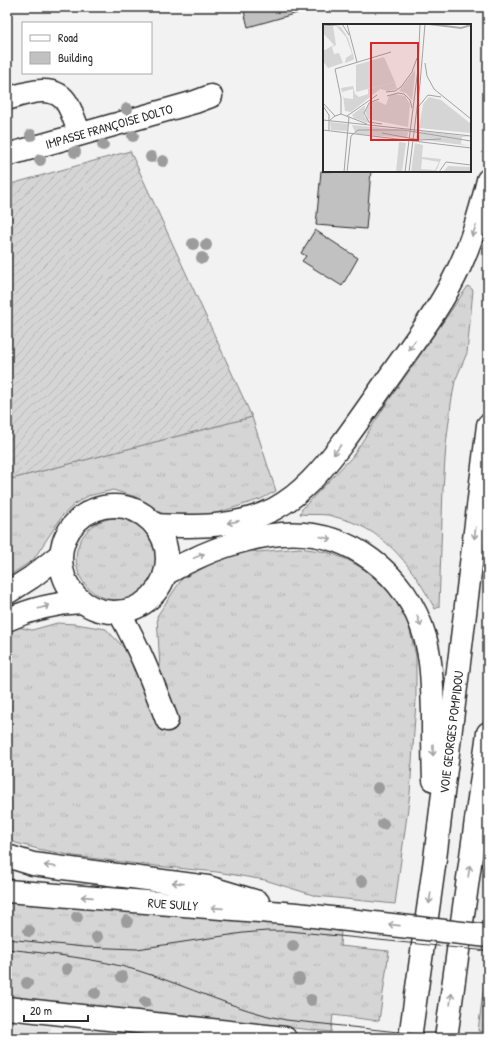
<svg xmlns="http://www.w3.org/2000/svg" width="495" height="1045" viewBox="0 0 495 1045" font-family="'Patrick Hand',sans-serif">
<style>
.built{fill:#e3e3e3}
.grass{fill:url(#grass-tufts);stroke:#808080}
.garden{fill:url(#garden-furrows);stroke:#808080}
.building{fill:#c1c1c1;stroke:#2b2b2b}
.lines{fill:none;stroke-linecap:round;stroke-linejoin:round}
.minor-casing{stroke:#2b2b2b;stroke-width:25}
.major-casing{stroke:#2b2b2b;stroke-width:25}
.highway-casing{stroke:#2b2b2b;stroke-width:25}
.minor{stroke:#fff;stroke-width:22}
.major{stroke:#fff;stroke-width:22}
.highway{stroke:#fff;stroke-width:22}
.tram{stroke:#2b2b2b;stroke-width:1}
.major-bridge-casing{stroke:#2b2b2b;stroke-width:25;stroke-linecap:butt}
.major-bridge{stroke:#fff;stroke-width:22}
.tree{fill:#9c9c9c}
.oneway{stroke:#a0a0a0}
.labels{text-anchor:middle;stroke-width:4;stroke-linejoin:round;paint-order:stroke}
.street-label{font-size:13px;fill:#2b2b2b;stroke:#fff}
.inset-river{fill:none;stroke:#ababab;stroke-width:2}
.inset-road{fill:none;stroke:#a2a2a2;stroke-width:1}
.view{fill:#d62828;fill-opacity:0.15;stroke:#d62828;stroke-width:2}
.inset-edge{fill:none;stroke:#2b2b2b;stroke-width:2}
</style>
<defs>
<pattern id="grass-tufts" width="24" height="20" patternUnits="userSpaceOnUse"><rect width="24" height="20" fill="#d5d5d5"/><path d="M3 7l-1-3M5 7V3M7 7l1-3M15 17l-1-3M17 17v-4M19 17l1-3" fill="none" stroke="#b7b7b7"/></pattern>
<pattern id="garden-furrows" width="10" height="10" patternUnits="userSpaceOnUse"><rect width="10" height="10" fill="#d5d5d5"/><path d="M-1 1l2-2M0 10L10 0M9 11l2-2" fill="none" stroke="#b7b7b7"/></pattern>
</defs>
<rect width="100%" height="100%" fill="#f2f2f2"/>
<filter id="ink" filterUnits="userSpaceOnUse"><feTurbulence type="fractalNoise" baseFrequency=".025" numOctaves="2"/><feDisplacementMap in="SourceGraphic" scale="8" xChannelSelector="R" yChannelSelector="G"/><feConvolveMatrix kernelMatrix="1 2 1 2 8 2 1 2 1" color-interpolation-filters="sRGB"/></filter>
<g filter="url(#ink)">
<path class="built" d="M 7,1022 L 51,1027 L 51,1038 L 7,1038 Z"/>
<g class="grass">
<path d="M 468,286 L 473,290 L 467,353 L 455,381 L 451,404 L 446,445 L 443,489 L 439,607 L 435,609 C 414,570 388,532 343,519 C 338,518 333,516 328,515 C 319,514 309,515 300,514 L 302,509 L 352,457 L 389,400 Z"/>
<path d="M 252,417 L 276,491 L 261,499 L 214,514 L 173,518 L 161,513 L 153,507 L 133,496 L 113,490 L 88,496 L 76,503 L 63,515 L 33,560 L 7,577 L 7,480 Z"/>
<circle cx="117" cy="559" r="41"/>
<path d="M 300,548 L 327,552 L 348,560 L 365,570 L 390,592 L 407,619 L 416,656 L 416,701 L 410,793 L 395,904 L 316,896 L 265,880 L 217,872 L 146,865 L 74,856 L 38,849 L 16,843 L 7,839 L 7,634 L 17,627 L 32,630 L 57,623 L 76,624 L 106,629 L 125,649 L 131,658 L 134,671 L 160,668 L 157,616 L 186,573 L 214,561 L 249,550 L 258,552 Z"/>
<path d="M 7,902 L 249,920 L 341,930 L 340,946 L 389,951 L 379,1021 L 333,1015 L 331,1032 L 7,997 Z"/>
<path d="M 487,962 L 488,962 L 488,1032 L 478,1031 Z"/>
</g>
<path class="garden" d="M 130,151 L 252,417 L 7,480 L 7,185 Z"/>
<g class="building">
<path d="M 243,7 L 300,7 L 301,12 L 248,27 Z"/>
<path d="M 321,171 L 371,171 L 366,229 L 316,225 Z"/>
<path d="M 315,230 L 358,258 L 342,286 L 302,261 L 306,256 L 301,253 Z"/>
</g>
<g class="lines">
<defs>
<g id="minor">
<path d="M 7,99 C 26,93 56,82 68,105 C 73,114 76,125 80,134"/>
<path d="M 7,155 L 195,102 L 211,96"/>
<path d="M 119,612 C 139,647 153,683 167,720"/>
</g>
<g id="major">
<circle cx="114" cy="559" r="53"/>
<path d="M 7,593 L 32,577 L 60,555"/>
<path d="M 7,620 C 31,609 56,603 82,602"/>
<path d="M 7,856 L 33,864 L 208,887 L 258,902"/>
<path d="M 7,891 L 297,914 L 339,919"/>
<path d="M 7,1008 L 285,1038"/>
</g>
<g id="highway">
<path d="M 155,525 C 195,527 237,528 274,509 C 302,494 322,470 341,445 C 358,422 374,399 390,376 C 415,340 442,306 460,266 C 473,238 481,209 488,180"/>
<path d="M 165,574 C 174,570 182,564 192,560 C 218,547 253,536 282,534 C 349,529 407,574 425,637 C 432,662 432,687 433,713 C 433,735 433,757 434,780"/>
<path d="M 410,1038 L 435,859 L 488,425"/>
<path d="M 446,1038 L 488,733"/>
</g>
</defs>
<use href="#minor" class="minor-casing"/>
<use href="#major" class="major-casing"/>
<use href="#highway" class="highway-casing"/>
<use href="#minor" class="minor"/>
<use href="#major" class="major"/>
<use href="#highway" class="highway"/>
<g class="tram">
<path d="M 7,939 L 84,947 L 137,949 L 243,933 L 267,931 L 289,931 L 488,951"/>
<path d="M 7,949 C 51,954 96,958 139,971 C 188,986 235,1010 286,1020 L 454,1038"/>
</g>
<defs>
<path id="major-bridge" d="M 339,919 L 488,936"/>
</defs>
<use href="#major-bridge" class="major-bridge-casing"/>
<use href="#major-bridge" class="major-bridge"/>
</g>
<g class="tree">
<circle cx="127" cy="109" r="6"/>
<circle cx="31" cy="135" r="6"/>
<circle cx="133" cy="136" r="6"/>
<circle cx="103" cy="145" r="6"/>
<circle cx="75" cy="152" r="6"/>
<circle cx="151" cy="157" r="6"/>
<circle cx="40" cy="160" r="6"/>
<circle cx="163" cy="161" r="6"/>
<circle cx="193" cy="244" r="6"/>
<circle cx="206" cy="245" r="6"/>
<circle cx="202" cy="258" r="6"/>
<circle cx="378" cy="788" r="6"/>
<circle cx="383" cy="824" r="6"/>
<circle cx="362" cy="881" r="6"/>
<circle cx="77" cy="917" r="6"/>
<circle cx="127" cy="921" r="6"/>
<circle cx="29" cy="931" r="6"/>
<circle cx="97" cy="937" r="6"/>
<circle cx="293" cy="946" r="6"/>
<circle cx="67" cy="969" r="6"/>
<circle cx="122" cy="977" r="6"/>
<circle cx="299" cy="979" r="6"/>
<circle cx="27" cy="983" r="6"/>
<circle cx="95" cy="993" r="6"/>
<circle cx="311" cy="1000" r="6"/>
<circle cx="145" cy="1002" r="6"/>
</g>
<defs><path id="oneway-shaft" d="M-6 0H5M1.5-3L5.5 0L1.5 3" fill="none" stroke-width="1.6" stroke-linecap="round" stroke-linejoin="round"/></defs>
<g class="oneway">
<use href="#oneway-shaft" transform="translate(474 231) rotate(111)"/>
<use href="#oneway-shaft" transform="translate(412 345) rotate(125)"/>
<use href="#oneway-shaft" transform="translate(337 450) rotate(127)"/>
<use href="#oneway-shaft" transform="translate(233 522) rotate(169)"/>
<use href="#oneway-shaft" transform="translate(475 533) rotate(97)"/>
<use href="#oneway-shaft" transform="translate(326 538) rotate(15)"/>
<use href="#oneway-shaft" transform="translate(199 556) rotate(-22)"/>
<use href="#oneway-shaft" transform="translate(44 607) rotate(-16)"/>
<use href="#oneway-shaft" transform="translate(419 621) rotate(70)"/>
<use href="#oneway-shaft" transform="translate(433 750) rotate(89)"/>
<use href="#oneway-shaft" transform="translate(50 866) rotate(-173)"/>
<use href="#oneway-shaft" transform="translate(469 871) rotate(-82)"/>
<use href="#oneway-shaft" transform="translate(178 883) rotate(-173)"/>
<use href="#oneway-shaft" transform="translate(87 897) rotate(-176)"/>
<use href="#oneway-shaft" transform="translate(430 898) rotate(98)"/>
<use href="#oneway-shaft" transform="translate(217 908) rotate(-176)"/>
<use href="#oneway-shaft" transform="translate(394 925) rotate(-174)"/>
<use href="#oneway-shaft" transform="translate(451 999) rotate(-82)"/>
</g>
</g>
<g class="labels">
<g class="street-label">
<text transform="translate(109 126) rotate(-16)" y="5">IMPASSE FRANÇOISE DOLTO</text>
<text transform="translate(451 732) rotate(-83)" y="5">VOIE GEORGES POMPIDOU</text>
<text transform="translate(173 904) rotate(4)" y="5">RUE SULLY</text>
</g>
</g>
<g transform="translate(323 24)">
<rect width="148" height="148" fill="#f2f2f2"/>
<path d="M 10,2 L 13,21 L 9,23 L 11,30 L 16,29 L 20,39 L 5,44 L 0,37 L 0,27 L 11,21 L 0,9 L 0,3 ZM 13,2 L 18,3 L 25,14 L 31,34 L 30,36 L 22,39 L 23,34 L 29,30 L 23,13 ZM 92,46 L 92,52 L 89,76 L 83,69 L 76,67 ZM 72,58 L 74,65 L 65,67 L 57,65 L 28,88 L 22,87 L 20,71 L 21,74 L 30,75 L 30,65 L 19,68 L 18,64 L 30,62 L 32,70 L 36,73 L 45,70 L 45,65 ZM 72,70 L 82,72 L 87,80 L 85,103 L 45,95 L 42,87 L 46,80 L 54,77 L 63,81 L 66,72 ZM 106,73 L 118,76 L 148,100 L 148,109 L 96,104 L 100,80 ZM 42,81 L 41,92 L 48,100 L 31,94 L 29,91 ZM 7,98 L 25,100 L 24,107 L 8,106 ZM 29,101 L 80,106 L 85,108 L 84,114 L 33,110 ZM 99,107 L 148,113 L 139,113 L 138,120 L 148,122 L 93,115 L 94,109 ZM 76,118 L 83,119 L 79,148 L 73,148 ZM 92,119 L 100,121 L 99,133 L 118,135 L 113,148 L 88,148 ZM 99,136 L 99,135 L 116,138 L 112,146 L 98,145 ZM 125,142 L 148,143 L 148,148 L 120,148 Z" fill="#d5d5d5" fill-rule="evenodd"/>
<path d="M 61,33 L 72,58 L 33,68 L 33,41 Z" fill="#d5d5d5"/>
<path class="inset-river" d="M 106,0 L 138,4 L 148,1"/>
<path class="inset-road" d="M 19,0 L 26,11M 24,0 L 34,38M 0,2 L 25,0M 102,39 L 104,52 L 111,65 L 148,95M 63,68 L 72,67 L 78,63 L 89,48 L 94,34M 64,72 L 75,69 L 81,70 L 87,76 L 89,84M 56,75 L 46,79 L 41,89 L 46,98 L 59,100M 0,79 L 12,92M 0,82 L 6,91 L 6,97M 96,82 L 105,71 L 118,73M 18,90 L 18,74 L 12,45 L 68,28M 24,92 L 54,71M 26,93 L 44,100M 0,96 L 148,112M 0,106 L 148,124M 6,107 L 6,97 L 12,92 L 18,90 L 26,93 L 21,148M 59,109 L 97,116 L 118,115M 24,148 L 28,112 L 35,106 L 80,106 L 148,117M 82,148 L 95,45 L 97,0M 86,148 L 97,60 L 102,0M 116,148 L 123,138 L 148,141"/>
<path class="view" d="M 48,19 L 95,19 L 95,116 L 48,116 Z"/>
<rect width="148" height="148" class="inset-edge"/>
</g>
<rect width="495" height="1045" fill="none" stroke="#fff" stroke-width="24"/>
<rect x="12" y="12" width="471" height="1021" fill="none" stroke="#2b2b2b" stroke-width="1.5" filter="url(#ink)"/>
<rect x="22" y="22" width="130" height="52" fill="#ffffff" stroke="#aaaaaa"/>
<rect x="30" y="35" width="20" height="6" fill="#ffffff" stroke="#aaaaaa"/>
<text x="58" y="42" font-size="12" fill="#2b2b2b">Road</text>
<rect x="30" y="52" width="20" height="12" fill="#c1c1c1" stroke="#aaaaaa"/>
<text x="58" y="62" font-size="12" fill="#2b2b2b">Building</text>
<path d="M24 1015v6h64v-6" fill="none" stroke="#2b2b2b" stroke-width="2"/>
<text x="30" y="1015" font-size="12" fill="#2b2b2b" stroke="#ffffff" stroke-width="3" paint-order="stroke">20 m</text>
</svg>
